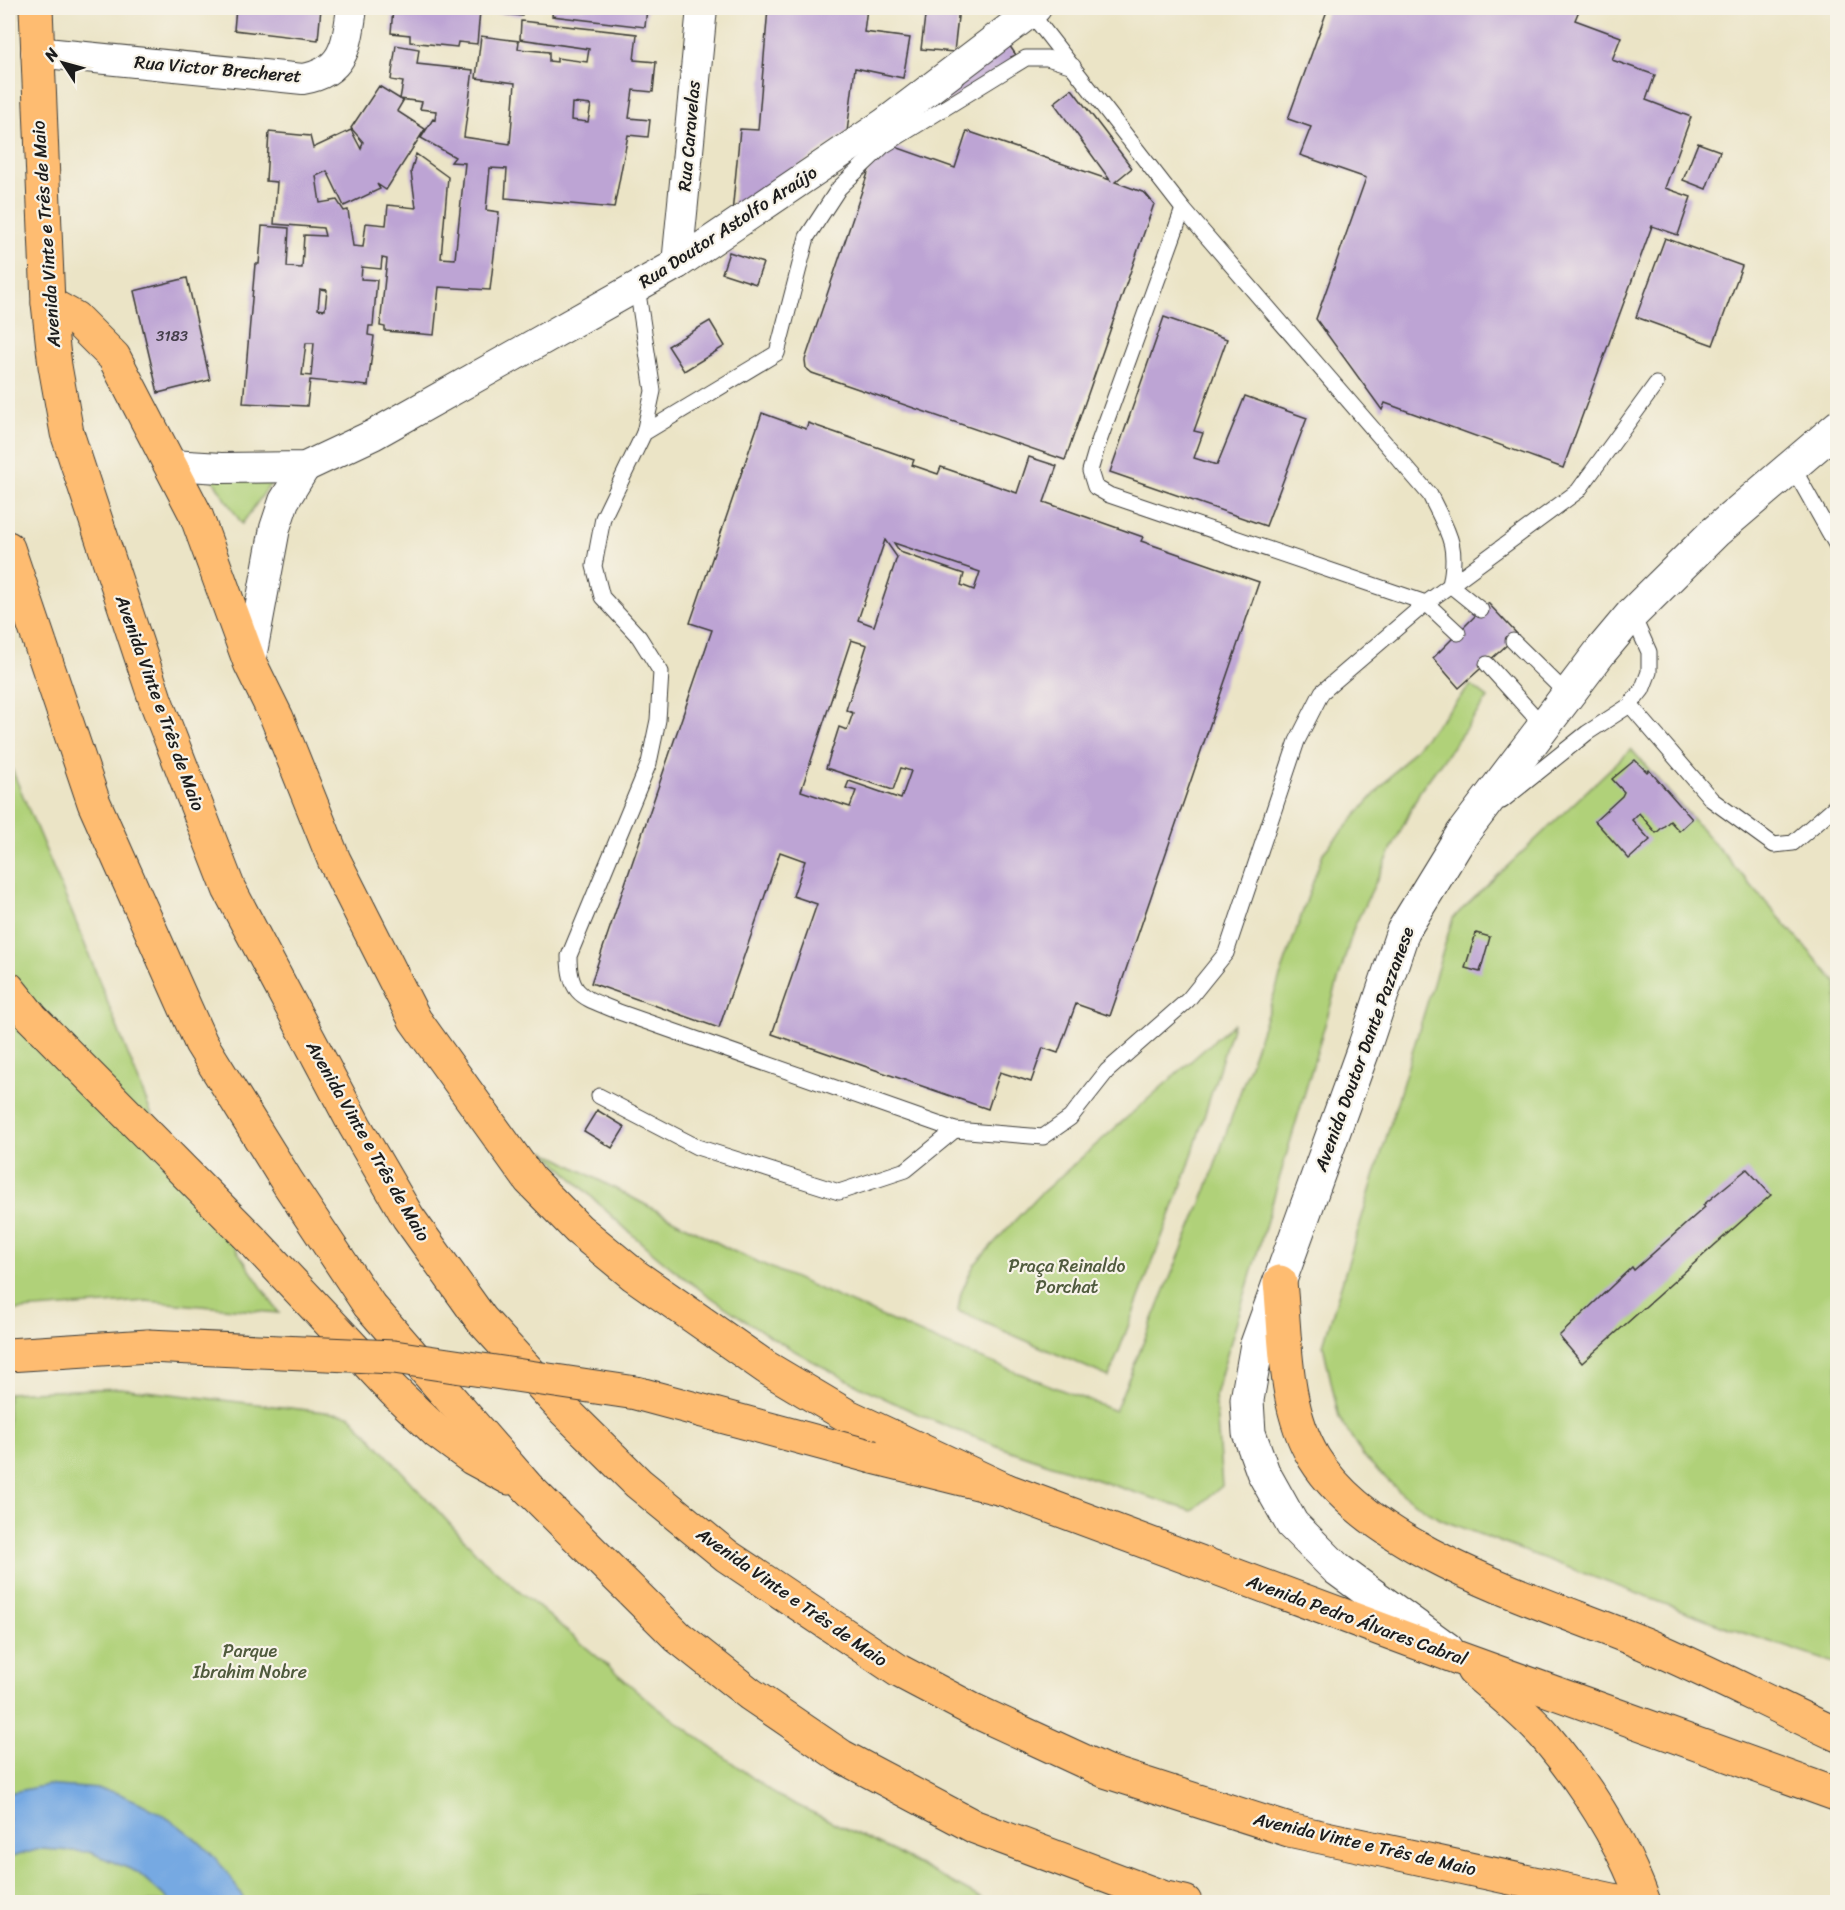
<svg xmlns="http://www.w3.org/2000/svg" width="1845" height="1910" viewBox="0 0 1845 1910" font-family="Sriracha,sans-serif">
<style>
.green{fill:#b0d179;stroke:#66764a;stroke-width:1.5}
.water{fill:#76a9e2;stroke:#49627f;stroke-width:1.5}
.building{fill:#bda4d4;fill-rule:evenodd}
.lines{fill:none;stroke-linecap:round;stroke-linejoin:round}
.service-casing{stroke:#3b3a36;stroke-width:17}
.minor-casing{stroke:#3b3a36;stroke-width:32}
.tertiary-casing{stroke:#3b3a36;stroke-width:35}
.primary-casing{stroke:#3b3a36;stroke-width:35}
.trunk-casing{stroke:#3b3a36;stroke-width:35}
.service{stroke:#fff;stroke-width:15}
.minor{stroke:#fff;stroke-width:30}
.tertiary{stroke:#fff;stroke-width:33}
.primary{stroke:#febc71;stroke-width:33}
.trunk{stroke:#febc71;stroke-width:33}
.primary-bridge-casing{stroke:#3b3a36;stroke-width:35;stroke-linecap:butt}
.primary-bridge{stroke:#febc71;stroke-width:33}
.labels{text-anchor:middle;stroke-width:4.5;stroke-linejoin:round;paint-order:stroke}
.number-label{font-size:15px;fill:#443e4a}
.street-label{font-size:18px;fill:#1c1c1c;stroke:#f7f3e8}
.park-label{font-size:18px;fill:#505b3d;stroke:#f7f3e8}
</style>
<rect width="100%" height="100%" fill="#f7f3e8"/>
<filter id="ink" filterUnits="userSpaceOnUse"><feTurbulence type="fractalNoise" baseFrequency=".0167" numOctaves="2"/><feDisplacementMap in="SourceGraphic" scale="12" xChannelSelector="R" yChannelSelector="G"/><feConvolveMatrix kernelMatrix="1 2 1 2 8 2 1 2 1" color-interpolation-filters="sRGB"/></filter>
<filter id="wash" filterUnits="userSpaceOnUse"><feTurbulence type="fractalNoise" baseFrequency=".008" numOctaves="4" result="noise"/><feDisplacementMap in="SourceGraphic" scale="24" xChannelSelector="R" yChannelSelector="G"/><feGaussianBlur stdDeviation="1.35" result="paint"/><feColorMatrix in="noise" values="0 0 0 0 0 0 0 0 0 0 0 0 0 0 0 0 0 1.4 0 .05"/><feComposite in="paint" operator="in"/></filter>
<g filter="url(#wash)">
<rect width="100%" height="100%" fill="#ebe4c6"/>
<g class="green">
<path d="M 211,477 L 272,482 L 242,524 Z"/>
<path d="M 1471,685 L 1488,698 L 1420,791 L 1354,927 L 1215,1395 L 1222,1486 L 1192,1511 C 1096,1479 992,1449 901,1406 C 834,1375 768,1338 708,1295 C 648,1254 596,1201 544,1151 L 733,1251 L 942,1343 L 1115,1411 L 1206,1191 L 1323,853 Z"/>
<path d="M 1631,749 L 1837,983 L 1837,1664 L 1729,1628 L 1439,1519 L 1401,1493 L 1364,1457 L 1339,1418 L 1323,1345 L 1453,918 Z"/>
<path d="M 8,760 L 80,932 L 160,1136 L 279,1313 L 146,1301 L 8,1311 Z"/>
<path d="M 1233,1024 L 1188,1168 L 1109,1377 L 958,1311 L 961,1293 L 974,1265 L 1004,1232 L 1038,1196 Z"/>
<path d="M 120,1388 L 350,1415 L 483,1560 L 654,1705 L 776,1795 L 897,1853 L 988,1902 L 8,1902 L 8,1393 Z"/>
</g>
<path class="water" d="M 47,1785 C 69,1788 99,1786 120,1794 C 173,1815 220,1851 245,1902 L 171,1902 L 137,1872 L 89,1852 L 40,1849 L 8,1858 L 8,1793 Z"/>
<g id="blocks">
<g class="building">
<path d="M 236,8 L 321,8 L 318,40 L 234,30 Z"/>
<path d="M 393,8 L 480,11 L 477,44 L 458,42 L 457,47 L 410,42 L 410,35 L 391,33 Z"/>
<path d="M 484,8 L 522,8 L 522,16 L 483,12 Z"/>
<path d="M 553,8 L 647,8 L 645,27 L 552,16 Z"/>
<path d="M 768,8 L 867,8 L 864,32 L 910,38 L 903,78 L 855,68 L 847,132 L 732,214 L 740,129 L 758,130 Z"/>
<path d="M 926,8 L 959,8 L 954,52 L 921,49 Z"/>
<path d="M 1328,8 L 1580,8 L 1575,20 L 1621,37 L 1612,60 L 1655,75 L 1646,100 L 1691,117 L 1665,188 L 1691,197 L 1678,235 L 1652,226 L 1563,468 L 1385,403 L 1382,410 L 1316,319 L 1366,178 L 1300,155 L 1311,127 L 1288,119 Z"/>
<path d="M 521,21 L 637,34 L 634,60 L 656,62 L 653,92 L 633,90 L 629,118 L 650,120 L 648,137 L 628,135 L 614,208 L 505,198 L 507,169 L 490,168 L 486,210 L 499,212 L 490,290 L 439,287 L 434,335 L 385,331 L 385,327 L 380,326 L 387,259 L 382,258 L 381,269 L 362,267 L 361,279 L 377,280 L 373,326 L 369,326 L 368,335 L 374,336 L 368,386 L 310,380 L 307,406 L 243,403 L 255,264 L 259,264 L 262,226 L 289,228 L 287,267 L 302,268 L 304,235 L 325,236 L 323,228 L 274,224 L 277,182 L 266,181 L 269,132 L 310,136 L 313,148 L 351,130 L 361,149 L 363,142 L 351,128 L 379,86 L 400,99 L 403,101 L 397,111 L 425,129 L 386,190 L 377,184 L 380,189 L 344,206 L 327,171 L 316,176 L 320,203 L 337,200 L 344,211 L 348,210 L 353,246 L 363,247 L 366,223 L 386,225 L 388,205 L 416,208 L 411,172 L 416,154 L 448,177 L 441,258 L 455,259 L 465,163 L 451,162 L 455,157 L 421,138 L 433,119 L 435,120 L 436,111 L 420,109 L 422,102 L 400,99 L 403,82 L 391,80 L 396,45 L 419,49 L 417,64 L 473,70 L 464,137 L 510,144 L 515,83 L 476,78 L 481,36 L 519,41 L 518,49 L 549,52 L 549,61 L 557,62 L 557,58 L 587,62 L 589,49 L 520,39 ZM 572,103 L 591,105 L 588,122 L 571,120 ZM 320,289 L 327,290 L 325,310 L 318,309 ZM 306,343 L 314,343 L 311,376 L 302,375 Z"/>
<path d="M 1007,42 L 1016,55 L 1011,57 L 1013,59 L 944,104 L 930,91 Z"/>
<path d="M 1072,89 L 1132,168 L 1115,182 L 1145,193 L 1154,204 L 1065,460 L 812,373 L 806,368 L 805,360 L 873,158 L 893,146 L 955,168 L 967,131 L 1110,180 L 1054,103 Z"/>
<path d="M 1698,143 L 1720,151 L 1706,189 L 1683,180 Z"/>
<path d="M 1665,238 L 1742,266 L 1713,345 L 1636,317 Z"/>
<path d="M 729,252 L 763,263 L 756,284 L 722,273 Z"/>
<path d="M 187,278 L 210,380 L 158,393 L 134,291 Z"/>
<path d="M 1164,317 L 1227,339 L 1194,431 L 1203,433 L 1194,458 L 1217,465 L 1245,396 L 1307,418 L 1266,526 L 1110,472 Z"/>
<path d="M 710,321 L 725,346 L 684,371 L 668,346 Z"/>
<path d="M 762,413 L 806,429 L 808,423 L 914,460 L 912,465 L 938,474 L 941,467 L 1017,493 L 1029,457 L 1057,466 L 1044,502 L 1143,537 L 1141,541 L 1259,582 L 1110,1016 L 1076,1004 L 1058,1053 L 1043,1048 L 1031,1082 L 1000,1072 L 988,1109 L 772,1034 L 817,904 L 793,896 L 805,861 L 780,852 L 719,1028 L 591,983 L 712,630 L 690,623 ZM 885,540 L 897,557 L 874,626 L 858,620 ZM 894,543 L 980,572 L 974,590 L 961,585 L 964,574 L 900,552 ZM 851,640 L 867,645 L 846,710 L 853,713 L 847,730 L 839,727 L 826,768 L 893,790 L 901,768 L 911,771 L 901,799 L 849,781 L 846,788 L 856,791 L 850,807 L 801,791 Z"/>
<path d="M 1488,603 L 1518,635 L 1459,688 L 1433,658 Z"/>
<path d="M 1635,760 L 1647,772 L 1649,770 L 1692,819 L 1679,831 L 1670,821 L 1656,833 L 1639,813 L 1632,820 L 1650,840 L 1629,859 L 1595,821 L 1622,796 L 1624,792 L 1612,779 Z"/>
<path d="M 1476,933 L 1490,937 L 1480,972 L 1465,968 Z"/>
<path d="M 597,1110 L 625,1127 L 612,1148 L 584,1131 Z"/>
<path d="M 1747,1169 L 1771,1195 L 1582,1363 L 1559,1336 L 1632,1267 L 1634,1270 L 1705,1207 L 1703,1205 Z"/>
</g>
</g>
</g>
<g filter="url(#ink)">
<use href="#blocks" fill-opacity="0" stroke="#3b3a36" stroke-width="1.5"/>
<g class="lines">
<defs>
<g id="service">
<path d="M 1030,12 L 1183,209 L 1430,495 C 1447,531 1459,543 1450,585 L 1481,610"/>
<path d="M 1073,66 L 1047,58 L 1026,58 L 883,146 L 839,188 L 807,237 L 777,353 L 644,433 L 603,518 L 594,566 L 602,597 L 639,637 L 661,672 L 658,720 L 649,763 L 569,956 C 569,998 585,997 619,1012 L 955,1130 L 1043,1137 L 1070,1118 L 1107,1071 L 1188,1000 L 1226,953 L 1297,741 L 1322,692 L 1426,603 L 1578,491 L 1656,384"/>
<path d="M 1183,209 L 1097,447 L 1090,471 L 1095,487 L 1109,495 L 1426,603 L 1458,633"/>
<path d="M 637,287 L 653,391 L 644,433"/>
<path d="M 1792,466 L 1838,548"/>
<path d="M 1513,641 L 1568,695"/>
<path d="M 1487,664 L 1544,727"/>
<path d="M 1630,705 L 1712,800 L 1774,845 L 1793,843 L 1838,804"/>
<path d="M 1502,801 L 1587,733 L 1630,705 L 1642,690 L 1649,672 L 1649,652 L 1632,614"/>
<path d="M 599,1096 L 697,1147 L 839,1192 L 906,1170 L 955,1130"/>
</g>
<g id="minor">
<path d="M 36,52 L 303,79 C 345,72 347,44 352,8"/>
<path d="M 677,264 L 702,8"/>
<path d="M 171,465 L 221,468 L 305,467 L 373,435 L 677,264 L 885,123 L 1036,8"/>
<path d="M 250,663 L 275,528 L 284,501 L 305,467"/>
</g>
<path id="tertiary" d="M 1447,1649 L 1337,1569 L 1292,1524 L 1263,1472 L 1249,1433 L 1247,1400 L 1257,1344 L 1365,1045 L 1403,931 L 1463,833 L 1601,651 L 1632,614 L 1715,532 L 1838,427"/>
<g id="primary">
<path d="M 1280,1282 C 1286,1339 1283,1407 1314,1458 C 1373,1554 1545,1602 1645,1644 C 1710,1672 1773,1705 1838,1735"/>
<path d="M 8,1355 L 148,1346"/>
<path d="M 873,1457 L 1006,1490 L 1461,1659 L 1838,1795"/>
<path d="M 1473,1670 C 1497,1691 1524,1712 1545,1736 C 1587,1786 1622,1842 1644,1902"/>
</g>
<g id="trunk">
<path d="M 36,8 L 48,303 L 55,366 L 67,433 L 155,699 L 229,889 L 355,1126 L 408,1217 L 481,1319 L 564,1410 L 638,1483 L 727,1556 L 899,1671 L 973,1710 L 1105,1771 L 1289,1830 L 1622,1902"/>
<path d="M 48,303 L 75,318 L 114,357 L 196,515 L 250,663 L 277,718 L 334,860 L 415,1020 L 530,1180 L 578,1229 L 634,1275 L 767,1368 L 846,1415 L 1006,1490"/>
<path d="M 8,548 L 94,803 L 201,1043 L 288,1183 L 369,1305 L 528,1488 L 678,1637 L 750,1694 L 841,1756 L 975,1827 L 1162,1897 L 1185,1902"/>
<path d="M 8,988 L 32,1018 L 255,1243 L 393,1390 L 438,1433 L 472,1458 L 509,1478"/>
</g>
</defs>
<use href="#service" class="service-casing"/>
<use href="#minor" class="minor-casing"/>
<use href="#tertiary" class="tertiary-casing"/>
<use href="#primary" class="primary-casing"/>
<use href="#trunk" class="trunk-casing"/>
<use href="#service" class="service"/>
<use href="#minor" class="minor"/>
<use href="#tertiary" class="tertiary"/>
<use href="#primary" class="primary"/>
<use href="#trunk" class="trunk"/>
<defs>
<path id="primary-bridge" d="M 148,1346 L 394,1357 L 636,1393 L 873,1457"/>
</defs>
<use href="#primary-bridge" class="primary-bridge-casing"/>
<use href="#primary-bridge" class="primary-bridge"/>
</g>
</g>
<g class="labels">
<g class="number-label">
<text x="172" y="341">3183</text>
</g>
<g class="street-label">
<text transform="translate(218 69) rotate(5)" y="6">Rua Victor Brecheret</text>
<text transform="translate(689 136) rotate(-85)" y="6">Rua Caravelas</text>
<text transform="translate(728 227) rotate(-33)" y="6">Rua Doutor Astolfo Araújo</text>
<text transform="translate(46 234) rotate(-94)" y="6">Avenida Vinte e Três de Maio</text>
<text transform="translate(160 703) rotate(70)" y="6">Avenida Vinte e Três de Maio</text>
<text transform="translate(1364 1049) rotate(-70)" y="6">Avenida Doutor Dante Pazzanese</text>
<text transform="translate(368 1141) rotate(60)" y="6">Avenida Vinte e Três de Maio</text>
<text transform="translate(792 1597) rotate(35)" y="6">Avenida Vinte e Três de Maio</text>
<text transform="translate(1357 1620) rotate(20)" y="6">Avenida Pedro Álvares Cabral</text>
<text transform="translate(1365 1844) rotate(13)" y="6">Avenida Vinte e Três de Maio</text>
</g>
<g class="park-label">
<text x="1067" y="1272">Praça Reinaldo<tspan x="1067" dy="21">Porchat</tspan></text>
<text x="250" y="1657">Parque<tspan x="250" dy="21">Ibrahim Nobre</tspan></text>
</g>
</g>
<rect width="1845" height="1910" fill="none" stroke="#f7f3e8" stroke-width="30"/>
<g transform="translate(63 63) rotate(306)" stroke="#f7f3e8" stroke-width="4.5" paint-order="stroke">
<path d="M0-4.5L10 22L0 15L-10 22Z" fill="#1c1c1c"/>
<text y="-9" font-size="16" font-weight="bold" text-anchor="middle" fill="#1c1c1c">N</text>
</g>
</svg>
